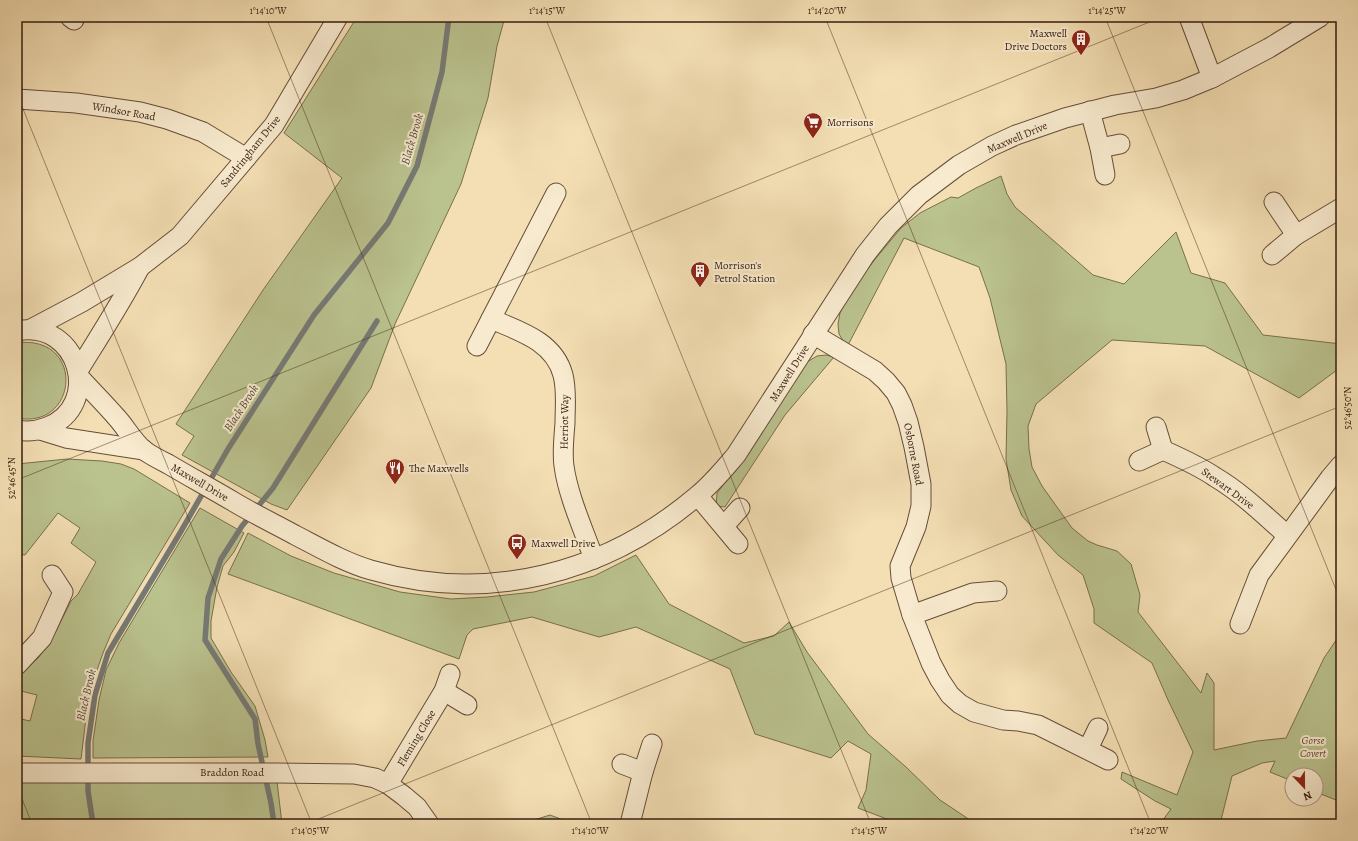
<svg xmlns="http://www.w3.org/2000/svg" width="1358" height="841" viewBox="0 0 1358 841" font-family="Alegreya,serif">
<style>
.green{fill:#bac28e;stroke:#786f4e}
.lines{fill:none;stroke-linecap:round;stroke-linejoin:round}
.stream{stroke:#767a75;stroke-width:5.5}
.minor-casing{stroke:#654d38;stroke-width:21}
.minor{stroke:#f8eace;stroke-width:19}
.ticks{fill:none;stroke:#351c0e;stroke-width:1;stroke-opacity:0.45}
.labels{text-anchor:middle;stroke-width:4;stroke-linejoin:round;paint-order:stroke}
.poi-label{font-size:11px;fill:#351c0e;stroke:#f8eace;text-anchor:start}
.street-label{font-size:11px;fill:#351c0e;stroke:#f8eace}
.park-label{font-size:11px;font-style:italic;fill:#5d4e34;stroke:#f8eace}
.water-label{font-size:12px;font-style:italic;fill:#564b41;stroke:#f8eace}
.neatline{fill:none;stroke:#351c0e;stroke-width:1.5}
.ticks-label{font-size:10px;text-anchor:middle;fill:#351c0e}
</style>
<rect width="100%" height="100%" fill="#f4dfb4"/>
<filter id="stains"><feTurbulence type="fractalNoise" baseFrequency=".005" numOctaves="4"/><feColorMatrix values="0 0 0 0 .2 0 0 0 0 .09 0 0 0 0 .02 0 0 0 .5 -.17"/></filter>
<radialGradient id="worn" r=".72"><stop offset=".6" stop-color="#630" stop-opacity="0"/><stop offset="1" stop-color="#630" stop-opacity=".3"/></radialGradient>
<g class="green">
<path d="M 357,17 L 505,17 L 497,46 L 488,98 L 461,184 L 395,324 L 371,388 L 287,510 L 271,504 L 182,455 L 194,436 L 176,424 L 263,290 L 342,178 L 284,133 Z"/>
<path d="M 1001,176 L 1007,194 L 1015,207 L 1093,275 L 1124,284 L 1176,232 L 1191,273 L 1225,283 L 1263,335 L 1341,344 L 1341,367 L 1299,398 L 1205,346 L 1112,340 L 1036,404 L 1028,426 L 1029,449 L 1032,467 L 1042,486 L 1072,528 L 1088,541 L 1097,545 L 1117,551 L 1131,564 L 1140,595 L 1138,612 L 1201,693 L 1207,673 L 1214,683 L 1214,750 L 1257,741 L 1286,738 L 1324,658 L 1341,633 L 1341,802 L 1316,792 L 1316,775 L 1292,775 L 1292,781 L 1270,772 L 1275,761 L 1262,763 L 1232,776 L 1220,824 L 1160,824 L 1171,809 L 1155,801 L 1121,779 L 1122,772 L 1177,795 L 1193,752 L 1168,700 L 1152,663 L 1094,623 L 1094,609 L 1083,575 L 1058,555 L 1022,516 L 1011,490 L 1006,459 L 1007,411 L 1006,364 L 990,298 L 979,267 L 904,238 L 847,347 L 839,334 L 838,324 L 840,313 L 850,292 L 876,258 L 901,228 L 920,213 L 951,197 L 958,198 L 976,188 Z"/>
<path d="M 22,342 C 26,343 31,342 34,343 C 84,351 73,429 17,418 L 17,344 Z"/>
<path d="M 826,355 L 834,357 L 785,415 L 725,507 L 716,506 L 717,493 L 734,471 L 767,425 L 792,382 L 807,362 L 817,356 Z"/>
<path d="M 67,459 L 102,461 L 121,464 L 134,469 L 190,503 L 111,634 L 103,653 L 89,693 L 81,759 L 17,756 L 17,733 L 21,719 L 30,721 L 37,695 L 17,690 L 17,678 L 39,657 L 56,631 L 71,601 L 78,594 L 96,562 L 71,543 L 80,528 L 58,513 L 25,555 L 17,554 L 17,464 Z"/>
<path d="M 200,508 L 244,533 L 234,552 L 223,566 L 217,587 L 211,621 L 211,638 L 231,672 L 255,706 L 265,740 L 268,757 L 93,758 L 93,741 L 99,700 L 106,670 L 119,643 Z"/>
<path d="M 248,533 L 291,556 L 334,573 L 400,592 L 451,599 L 487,597 L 534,592 L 594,576 L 636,555 L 669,604 L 744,643 L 774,636 L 789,622 L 807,652 L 868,734 L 906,767 L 940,800 L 976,824 L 900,824 L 858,808 L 866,790 L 871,754 L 848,741 L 831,758 L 755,734 L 730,669 L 636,627 L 599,637 L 532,617 L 473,629 L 467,635 L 459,659 L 228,574 Z"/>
<path d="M 17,773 L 276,773 L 282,824 L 17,824 Z"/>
<path d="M 550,815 L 574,824 L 521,824 Z"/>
</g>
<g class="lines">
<g class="stream">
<path d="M 93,824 L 88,791 L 88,743 L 95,695 L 108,653 L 180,533 L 228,449 L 314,315 L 388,223 L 417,166 L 442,72 L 449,17"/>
<path d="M 274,824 L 271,803 L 258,744 L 255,719 L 205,640 L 208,598 L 221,559 L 242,526 L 273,488 L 377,321"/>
</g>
<defs>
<g id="minor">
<path d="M 70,17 L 74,20"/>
<path d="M 1189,17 L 1212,78"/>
<path d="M 17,99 L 76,103 L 140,112 L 167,119 L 203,132 L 246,158"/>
<path d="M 1090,111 L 1100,148 L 1105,175"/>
<path d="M 1100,148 L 1120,144"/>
<path d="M 1274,202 L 1296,235"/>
<path d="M 1272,255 L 1296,235 L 1341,208"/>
<path d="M 491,319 C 519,331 554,341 563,375 C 567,390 565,407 565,423 C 564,437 562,453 564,466 C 568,496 584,531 594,559"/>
<path d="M 31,329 L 82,302 L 140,267 L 180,236 L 274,125 L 338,17"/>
<path d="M 17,331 C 79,319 103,406 47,427 C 37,431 27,432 17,430"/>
<path d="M 813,334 L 875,371 L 886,381 L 896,393 L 902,405 L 908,422 L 914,447 L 921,484 L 921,506 L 916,527 L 900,566 L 901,578 L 912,615 L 931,663 L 940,680 L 950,695 L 960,704 L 974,712 L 1003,720 L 1018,721 L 1038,725 L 1108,760"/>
<path d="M 477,346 L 556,193"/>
<path d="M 78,371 C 99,337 121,303 140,267"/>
<path d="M 79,377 C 92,391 105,404 118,419 C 126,428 135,444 145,451 C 152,456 160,460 168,464 C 190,477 212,489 234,502 C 254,514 275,524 295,535 C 320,548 344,562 371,570 C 488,604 605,574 697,496 C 712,484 724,469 736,455 L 865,255 L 888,226 L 919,195 L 959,165 L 992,146 L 1016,135 L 1065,118 L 1115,105 L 1156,98 L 1183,90 L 1212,78 L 1269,48 L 1320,17"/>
<path d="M 1156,427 L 1163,450"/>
<path d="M 40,430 L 66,438 L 144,450"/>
<path d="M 1139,461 L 1163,450 C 1181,458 1199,466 1215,477 C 1242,493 1264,515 1287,535"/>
<path d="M 698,496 L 738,544"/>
<path d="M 724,526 L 740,508"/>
<path d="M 912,615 L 973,593 L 997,591"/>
<path d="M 1240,624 L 1259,575 L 1330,478 L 1341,465"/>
<path d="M 17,665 L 42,638 L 63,592 L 52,575"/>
<path d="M 444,691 L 467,705"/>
<path d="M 1088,749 L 1098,728"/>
<path d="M 622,764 L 643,772"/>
<path d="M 17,773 L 276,773 L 354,774 L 375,778 L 388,784 L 404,796 L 417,807 L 429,824"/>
<path d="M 388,784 L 444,691 L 450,674"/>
<path d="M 630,824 L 643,772 L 652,744"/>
</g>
</defs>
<use href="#minor" class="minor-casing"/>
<use href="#minor" class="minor"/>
</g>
<path class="ticks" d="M 266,17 L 592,824M 545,17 L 871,824M 825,17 L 1151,824M 1105,17 L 1341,602M 17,18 L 20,17M 17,94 L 312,824M 17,480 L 1162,17M 17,786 L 32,824M 306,824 L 1341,406"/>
<defs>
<symbol id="building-pin" viewBox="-11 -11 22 30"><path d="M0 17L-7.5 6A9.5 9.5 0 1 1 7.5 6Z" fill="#8f2418" stroke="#f8eace"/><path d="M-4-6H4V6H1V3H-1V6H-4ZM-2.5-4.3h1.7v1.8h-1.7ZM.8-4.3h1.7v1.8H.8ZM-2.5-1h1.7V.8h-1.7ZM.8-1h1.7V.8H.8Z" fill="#fff"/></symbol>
<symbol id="supermarket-pin" viewBox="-11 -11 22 30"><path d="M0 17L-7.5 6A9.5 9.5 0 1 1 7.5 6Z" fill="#8f2418" stroke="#f8eace"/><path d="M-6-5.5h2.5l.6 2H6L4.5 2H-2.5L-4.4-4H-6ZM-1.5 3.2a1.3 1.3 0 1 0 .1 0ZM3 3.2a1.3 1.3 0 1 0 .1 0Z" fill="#fff"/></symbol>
<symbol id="restaurant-pin" viewBox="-11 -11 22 30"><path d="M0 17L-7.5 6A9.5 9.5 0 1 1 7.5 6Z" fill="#8f2418" stroke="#f8eace"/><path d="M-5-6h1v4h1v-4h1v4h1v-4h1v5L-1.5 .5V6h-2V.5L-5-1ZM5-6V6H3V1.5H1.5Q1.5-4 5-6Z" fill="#fff"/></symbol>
<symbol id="bus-pin" viewBox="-11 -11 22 30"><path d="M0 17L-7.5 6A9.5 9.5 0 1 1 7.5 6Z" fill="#8f2418" stroke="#f8eace"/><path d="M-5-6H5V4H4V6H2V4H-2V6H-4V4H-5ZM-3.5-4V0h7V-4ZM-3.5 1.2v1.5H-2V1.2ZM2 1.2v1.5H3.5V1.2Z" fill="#fff"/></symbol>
</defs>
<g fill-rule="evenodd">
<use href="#building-pin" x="1070" y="28" width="22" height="30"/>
<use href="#supermarket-pin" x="802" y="111" width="22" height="30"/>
<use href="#building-pin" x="689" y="260" width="22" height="30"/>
<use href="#restaurant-pin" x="384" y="457" width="22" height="30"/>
<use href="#bus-pin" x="506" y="532" width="22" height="30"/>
</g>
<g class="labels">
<g class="poi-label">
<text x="1067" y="37" text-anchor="end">Maxwell<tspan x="1067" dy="13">Drive Doctors</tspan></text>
<text x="827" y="126">Morrisons</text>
<text x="714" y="269">Morrison's<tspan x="714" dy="13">Petrol Station</tspan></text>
<text x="409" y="472">The Maxwells</text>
<text x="531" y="547">Maxwell Drive</text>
</g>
<g class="street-label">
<text transform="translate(124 111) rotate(10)" y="4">Windsor Road</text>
<text transform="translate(1017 137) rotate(-23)" y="4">Maxwell Drive</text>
<text transform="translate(250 151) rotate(-51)" y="4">Sandringham Drive</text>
<text transform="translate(789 373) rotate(-58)" y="4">Maxwell Drive</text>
<text transform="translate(564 422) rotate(-89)" y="4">Herriot Way</text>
<text transform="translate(914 454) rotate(79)" y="4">Osborne Road</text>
<text transform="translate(200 482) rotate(30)" y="4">Maxwell Drive</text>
<text transform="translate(1228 488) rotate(36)" y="4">Stewart Drive</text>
<text transform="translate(416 738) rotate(-59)" y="4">Fleming Close</text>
<text x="232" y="776">Braddon Road</text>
</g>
<g class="park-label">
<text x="1313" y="744">Gorse<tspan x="1313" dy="13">Covert</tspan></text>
</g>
<g class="water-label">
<text transform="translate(412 139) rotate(-74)" y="4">Black Brook</text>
<text transform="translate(241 408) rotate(-57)" y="4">Black Brook</text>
<text transform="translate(86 695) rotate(-77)" y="4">Black Brook</text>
</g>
</g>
<rect width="1358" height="841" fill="none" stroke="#f4dfb4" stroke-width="44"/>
<g transform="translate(1304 787) rotate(158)"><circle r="19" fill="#f8eace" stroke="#aa9881"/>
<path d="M0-3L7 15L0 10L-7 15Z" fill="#8f2418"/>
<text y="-6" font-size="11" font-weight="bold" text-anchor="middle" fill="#351c0e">N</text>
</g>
<rect x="22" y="22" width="1314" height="797" class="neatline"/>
<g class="ticks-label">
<text x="268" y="14">1°14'10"W</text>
<text x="547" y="14">1°14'15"W</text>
<text x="827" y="14">1°14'20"W</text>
<text x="1107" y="14">1°14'25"W</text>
<text transform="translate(1347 408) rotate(-90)" y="4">52°46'50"N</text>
<text transform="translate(11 478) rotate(-90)" y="4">52°46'45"N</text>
<text x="310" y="834">1°14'05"W</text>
<text x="590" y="834">1°14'10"W</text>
<text x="869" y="834">1°14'15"W</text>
<text x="1149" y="834">1°14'20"W</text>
</g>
<rect width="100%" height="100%" filter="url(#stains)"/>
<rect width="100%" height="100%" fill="url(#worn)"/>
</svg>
